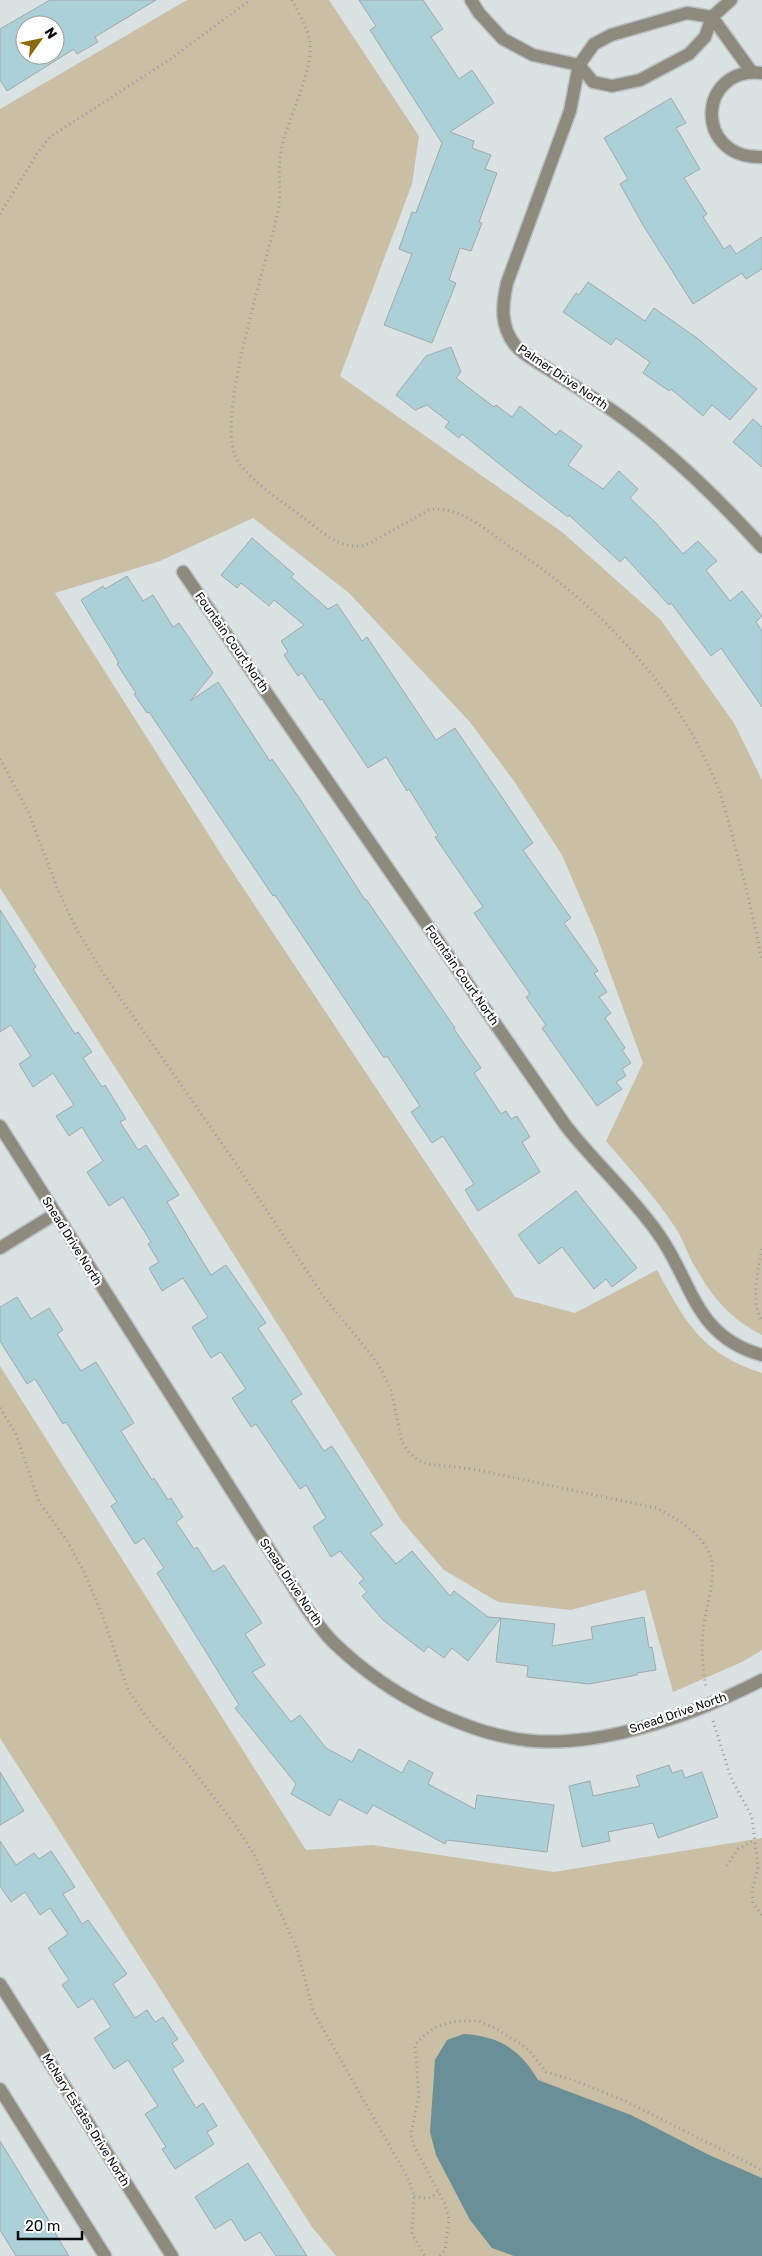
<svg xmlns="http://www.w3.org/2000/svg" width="762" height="2256" viewBox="0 0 762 2256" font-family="Rubik,sans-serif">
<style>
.green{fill:#cabea4}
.water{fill:#6b8f96}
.building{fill:#abd0d8;stroke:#a1a9ab;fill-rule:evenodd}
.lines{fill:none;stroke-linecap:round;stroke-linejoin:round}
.minor-casing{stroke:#b8bfc1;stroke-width:15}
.path{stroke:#979d9e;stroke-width:3;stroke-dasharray:1 4;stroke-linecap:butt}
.minor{stroke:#8f8a7e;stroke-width:12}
.labels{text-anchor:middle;stroke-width:4.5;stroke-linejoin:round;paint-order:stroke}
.street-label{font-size:12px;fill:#0b0e0e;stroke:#fff}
</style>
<rect width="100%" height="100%" fill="#d9e1e3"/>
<g class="green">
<path d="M 187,0 L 329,0 L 419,136 L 412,184 L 340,376 L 562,532 L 660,619 L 734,723 L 762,780 L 762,1335 C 729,1318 712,1297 694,1265 C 687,1253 683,1239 675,1227 C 655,1197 630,1169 606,1141 L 643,1063 L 596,934 L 562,855 L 514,781 L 469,721 L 349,593 L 253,518 L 160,561 L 55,593 L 224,859 L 515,1297 L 575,1313 L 657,1270 C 685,1322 702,1354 762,1373 L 762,1650 L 742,1662 L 673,1692 L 645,1590 L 571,1610 L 498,1602 L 444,1570 L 401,1520 L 154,1128 L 0,888 L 0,109 Z"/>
<path d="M 0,1366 L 306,1850 L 372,1845 L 554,1872 L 762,1838 L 762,2256 L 336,2256 L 312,2227 L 0,1738 Z"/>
</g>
<path class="water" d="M 464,2034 C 499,2036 521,2050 538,2080 L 631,2115 L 709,2155 L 762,2178 L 762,2256 L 514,2256 L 492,2248 L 470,2220 L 436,2155 L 430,2132 L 435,2060 L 447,2040 Z"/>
<g class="building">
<path d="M 50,0 L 156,0 L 95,37 L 98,42 L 77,54 L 74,49 L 7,91 L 0,80 L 0,29 ZM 25,25 L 55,25 L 55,55 L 25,55 Z"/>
<path d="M 359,0 L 423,0 L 443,29 L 431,37 L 459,79 L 472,70 L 494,103 L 450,132 L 474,141 L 472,148 L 491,155 L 485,169 L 497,173 L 479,222 L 482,223 L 471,251 L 460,248 L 449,280 L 456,283 L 432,343 L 384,325 L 412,254 L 399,249 L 412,212 L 416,213 L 442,143 L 370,30 L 376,26 Z"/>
<path d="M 671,98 L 686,123 L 676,128 L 700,169 L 684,178 L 707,214 L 703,217 L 724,249 L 730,245 L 736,254 L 762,237 L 762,269 L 746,279 L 742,273 L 693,304 L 643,225 L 620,184 L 628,179 L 604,138 Z"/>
<path d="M 588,282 L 645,321 L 654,308 L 697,338 L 757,389 L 730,420 L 712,405 L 703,416 L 671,389 L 669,391 L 643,373 L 650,362 L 616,338 L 611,345 L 563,312 L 576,293 L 579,295 Z"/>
<path d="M 451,347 L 461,372 L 456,378 L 494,407 L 496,405 L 512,417 L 520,406 L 556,435 L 560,430 L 582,446 L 568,465 L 603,489 L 619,471 L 638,489 L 630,498 L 656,523 L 683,554 L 698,541 L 717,561 L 706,570 L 730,601 L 742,591 L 762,616 L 756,622 L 762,631 L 762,707 L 721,648 L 711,656 L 671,603 L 669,605 L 625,557 L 620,562 L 569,515 L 568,517 L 522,482 L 462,434 L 459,438 L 445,427 L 449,422 L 427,405 L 415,410 L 396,395 L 426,356 Z"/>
<path d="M 753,419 L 762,427 L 762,467 L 733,442 Z"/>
<path d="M 252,538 L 294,574 L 291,577 L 328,609 L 337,604 L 362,641 L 367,637 L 436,740 L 455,728 L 533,843 L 523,850 L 571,918 L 564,923 L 598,971 L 594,973 L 607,992 L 599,997 L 611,1013 L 605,1018 L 625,1048 L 622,1050 L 631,1063 L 622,1069 L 626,1076 L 616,1082 L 622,1089 L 597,1106 L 542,1028 L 546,1025 L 526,997 L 530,994 L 474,913 L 483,907 L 435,837 L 438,836 L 409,789 L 407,791 L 386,757 L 368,768 L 322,699 L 320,700 L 302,673 L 298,676 L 284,655 L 288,652 L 281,641 L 304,625 L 274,600 L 269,606 L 241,583 L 237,588 L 221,575 Z"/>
<path d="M 127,576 L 143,601 L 153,595 L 173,627 L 179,623 L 213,673 L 190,701 L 218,682 L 270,761 L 272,759 L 300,799 L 365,900 L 366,899 L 455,1028 L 454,1029 L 481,1068 L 474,1073 L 501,1114 L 506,1111 L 511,1119 L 517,1116 L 530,1137 L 522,1142 L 540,1172 L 478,1211 L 465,1190 L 474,1184 L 443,1136 L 432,1143 L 411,1112 L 420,1106 L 387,1056 L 384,1058 L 275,895 L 273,896 L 149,712 L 147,713 L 134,694 L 136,693 L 117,664 L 119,663 L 81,600 L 103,586 L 105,589 Z"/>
<path d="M 0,910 L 36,967 L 33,969 L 75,1034 L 78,1032 L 92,1052 L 83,1058 L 102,1087 L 105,1085 L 126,1119 L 120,1122 L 138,1150 L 146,1145 L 179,1195 L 167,1202 L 211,1275 L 226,1265 L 266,1323 L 258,1328 L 302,1394 L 291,1401 L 324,1451 L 332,1446 L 383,1525 L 370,1533 L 396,1564 L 412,1551 L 450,1596 L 454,1591 L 488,1617 L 501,1618 L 468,1661 L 452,1648 L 444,1658 L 428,1646 L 424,1652 L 383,1620 L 362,1596 L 367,1592 L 359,1583 L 364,1579 L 340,1551 L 331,1557 L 313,1527 L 326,1518 L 306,1485 L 300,1489 L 256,1424 L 251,1427 L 232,1398 L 246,1389 L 221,1352 L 211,1358 L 192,1327 L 208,1317 L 183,1278 L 162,1291 L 149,1268 L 159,1262 L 148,1244 L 151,1242 L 123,1197 L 109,1206 L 87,1172 L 103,1161 L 82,1127 L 69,1136 L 56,1116 L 74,1105 L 53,1073 L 33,1087 L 19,1064 L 31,1056 L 11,1025 L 0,1032 Z"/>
<path d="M 576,1191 L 637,1268 L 612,1287 L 606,1279 L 594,1289 L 562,1247 L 539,1264 L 518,1235 Z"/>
<path d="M 17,1297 L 31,1319 L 49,1308 L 63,1330 L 57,1334 L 81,1371 L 96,1362 L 134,1423 L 121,1431 L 152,1480 L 154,1478 L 168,1500 L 171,1498 L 183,1517 L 176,1522 L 194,1549 L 197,1547 L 213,1572 L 224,1565 L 262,1623 L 245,1634 L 265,1665 L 252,1672 L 291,1722 L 300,1715 L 326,1748 L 352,1762 L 359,1749 L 402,1773 L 409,1760 L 433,1773 L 428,1784 L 475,1809 L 477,1795 L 554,1805 L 547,1852 L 447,1840 L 445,1844 L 373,1805 L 367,1814 L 339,1799 L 330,1816 L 291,1794 L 296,1784 L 235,1708 L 239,1705 L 157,1573 L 164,1568 L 144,1538 L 135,1544 L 111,1506 L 117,1502 L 66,1422 L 63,1424 L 35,1379 L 27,1384 L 0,1341 L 0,1307 Z"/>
<path d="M 644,1617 L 649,1648 L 652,1647 L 656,1670 L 637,1673 L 637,1675 L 589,1684 L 527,1677 L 528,1666 L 496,1662 L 501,1618 L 555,1624 L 552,1646 L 593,1639 L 591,1627 Z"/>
<path d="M 669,1765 L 672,1773 L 682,1770 L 685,1778 L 702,1772 L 718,1817 L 658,1838 L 653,1823 L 608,1832 L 610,1841 L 582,1847 L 569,1786 L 590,1781 L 593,1796 L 640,1786 L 636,1776 Z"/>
<path d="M 0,1772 L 24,1811 L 0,1825 Z"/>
<path d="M 0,1841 L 16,1865 L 34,1853 L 39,1859 L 51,1851 L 75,1887 L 63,1894 L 82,1924 L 88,1920 L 127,1974 L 113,1984 L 135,2018 L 147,2010 L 155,2022 L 163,2017 L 178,2039 L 172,2043 L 184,2061 L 172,2069 L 196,2108 L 203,2103 L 217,2126 L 207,2132 L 214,2144 L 175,2169 L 162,2149 L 166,2147 L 145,2114 L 158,2106 L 128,2060 L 114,2069 L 94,2038 L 111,2027 L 93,1998 L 78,2008 L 62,1985 L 69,1980 L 48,1948 L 68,1934 L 50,1908 L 40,1915 L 25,1892 L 11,1902 L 0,1886 Z"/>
<path d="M 0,2141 L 56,2232 L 55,2233 L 69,2256 L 16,2256 L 0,2230 Z"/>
<path d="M 248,2163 L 307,2256 L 276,2256 L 260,2232 L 245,2241 L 231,2219 L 215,2229 L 195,2197 Z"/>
</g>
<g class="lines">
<defs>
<g id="minor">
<path d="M 471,0 L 479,13 L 503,39 L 533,55 L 579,65 L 593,82 L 612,86 L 640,80 L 689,54 L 705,37 L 712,17 L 731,0"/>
<path d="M 712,17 L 687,13 L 611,35 L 594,44 L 579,65 L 570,111 L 507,283 C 502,305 500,326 515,345 C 522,354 536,361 545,367 C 568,382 591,396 613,411 C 669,450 716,496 762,547"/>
<path d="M 712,17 L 751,71"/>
<path d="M 762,73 C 697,66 693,159 762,157"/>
<path d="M 183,572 L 566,1126 C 595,1163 630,1194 657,1232 C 693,1281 693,1336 762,1355"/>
<path d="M 0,1126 L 307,1609 C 315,1620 323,1632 333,1642 C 362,1670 396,1694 432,1711 C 456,1722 480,1732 507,1737 C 586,1755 692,1716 762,1680"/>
<path d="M 0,1248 L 55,1214"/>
<path d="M 0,1984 L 172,2256"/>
<path d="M 0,2089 L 105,2256"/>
</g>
</defs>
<use href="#minor" class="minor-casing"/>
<g class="path">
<path d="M 292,0 C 298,12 306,25 309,38 C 317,66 286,121 281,151 C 277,170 282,191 278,211 C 267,263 217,411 235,455 C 245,479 284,502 304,518 C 324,533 344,554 370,543 L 429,510 C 459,504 488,532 512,548 C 600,606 676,686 717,785 C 724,803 729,823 734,842 C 745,882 754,921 762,960"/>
<path d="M 0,214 L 37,154 L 50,137 L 169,60 L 250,0"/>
<path d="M 0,759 L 28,811 L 58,890 L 78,932 L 107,979 L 230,1155 L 324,1297 L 373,1357 L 382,1371 L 391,1390 L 402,1442 L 409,1452 L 418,1460 L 428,1464 L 473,1469 L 656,1508 C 677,1518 701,1533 710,1555 C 718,1574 705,1609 703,1631 C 701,1650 703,1669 706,1688"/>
<path d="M 762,1249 C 758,1267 750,1305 762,1320"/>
<path d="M 0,1408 L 16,1434 L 39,1502 L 66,1539 L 84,1572 L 103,1617 L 128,1690 L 149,1721 L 188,1764 L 233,1822 L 254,1854 L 297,1949 L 313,2011 L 409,2180 L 414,2196 L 412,2234 L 425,2256"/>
<path d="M 713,1721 L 731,1778 L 752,1817 L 758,1867 L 752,1891 L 753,1903 L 762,1915"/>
<path d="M 727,1866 L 738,1849 L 754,1840"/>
<path d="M 414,2196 C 425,2199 431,2200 439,2190"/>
<path d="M 440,2256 L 445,2250 L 449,2219 L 445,2204 L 413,2144 L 411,2133 L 419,2096 L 415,2045 L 424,2035 L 438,2026 L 457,2021 L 479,2021 L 495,2028 L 528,2049 L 546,2072 L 576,2081 L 625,2101 L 762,2170"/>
</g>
<use href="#minor" class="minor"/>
</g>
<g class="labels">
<g class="street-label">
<text transform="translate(563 377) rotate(34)" y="4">Palmer Drive North</text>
<text transform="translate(232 642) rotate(55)" y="4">Fountain Court North</text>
<text transform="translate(462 975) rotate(55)" y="4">Fountain Court North</text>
<text transform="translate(72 1241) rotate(58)" y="4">Snead Drive North</text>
<text transform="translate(291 1582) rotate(56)" y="4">Snead Drive North</text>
<text transform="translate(678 1713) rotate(-19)" y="4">Snead Drive North</text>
<text transform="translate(86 2120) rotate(58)" y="4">McNary Estates Drive North</text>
</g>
</g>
<g transform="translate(40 40) rotate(57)"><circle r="24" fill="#ffffff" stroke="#9d9f9f"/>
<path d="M0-4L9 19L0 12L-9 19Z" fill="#8c6b0d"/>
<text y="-8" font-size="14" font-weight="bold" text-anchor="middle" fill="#0b0e0e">N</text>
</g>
<path d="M18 2231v8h64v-8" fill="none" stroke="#0b0e0e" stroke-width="2.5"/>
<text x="25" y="2231" font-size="15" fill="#0b0e0e" stroke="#ffffff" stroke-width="4" paint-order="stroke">20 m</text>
</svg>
